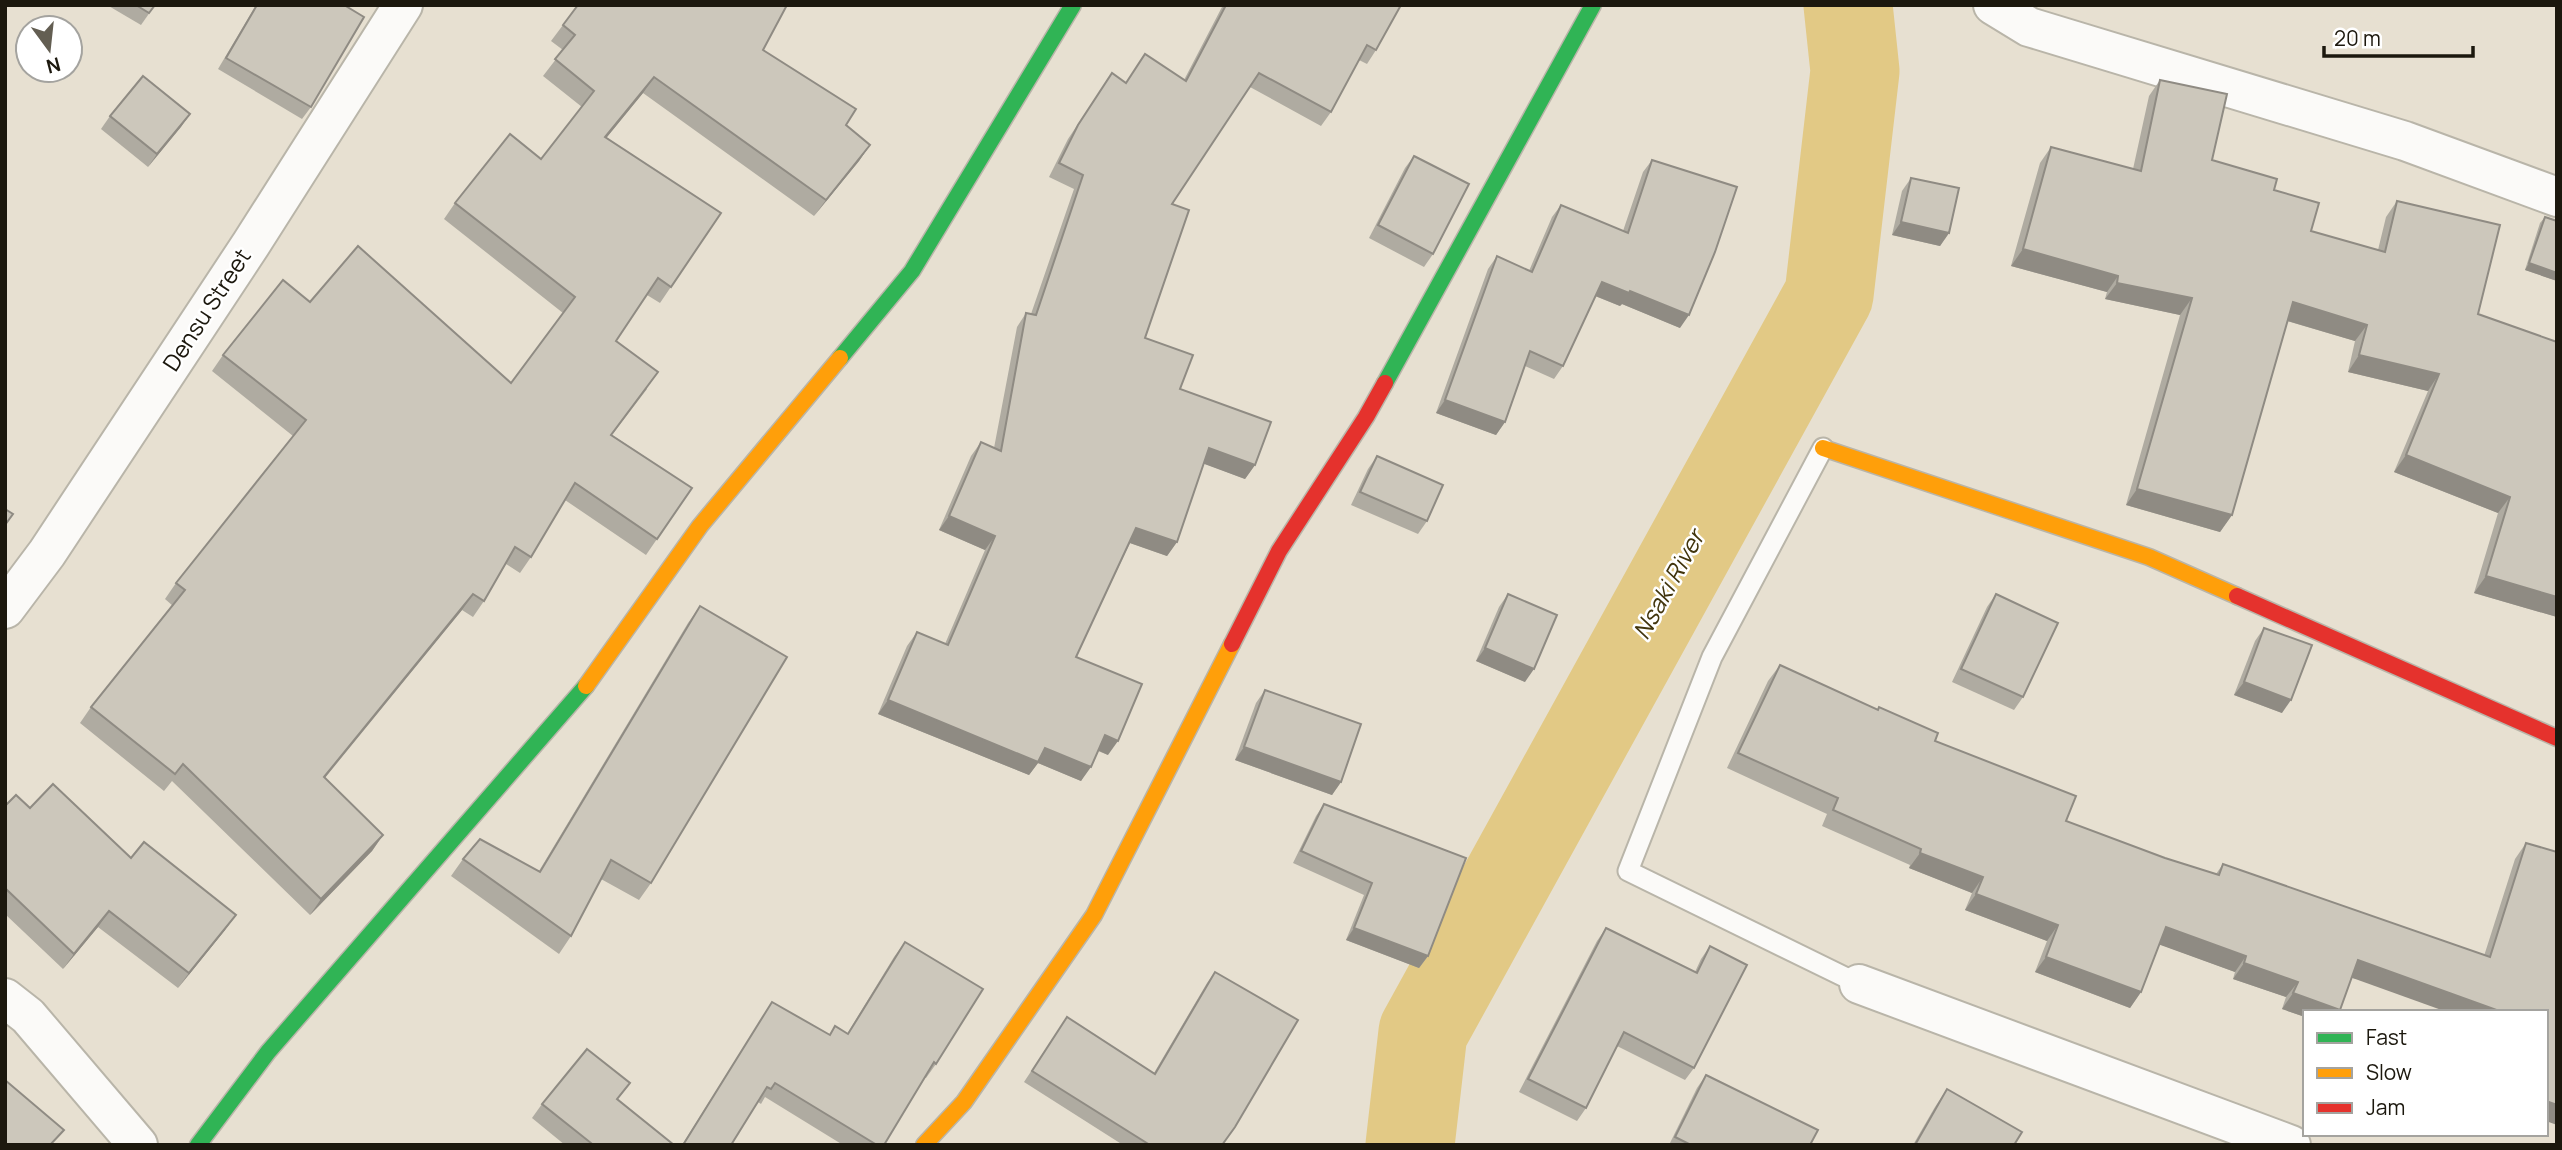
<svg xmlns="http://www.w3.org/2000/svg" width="2562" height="1150" viewBox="0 0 2562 1150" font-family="Manrope,sans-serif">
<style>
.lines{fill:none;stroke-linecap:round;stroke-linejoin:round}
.river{stroke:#e2c985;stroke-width:89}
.lane-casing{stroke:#b9b5a9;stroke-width:23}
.street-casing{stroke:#b9b5a9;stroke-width:42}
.fast-casing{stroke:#b9b5a9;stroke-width:19}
.slow-casing{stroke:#b9b5a9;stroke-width:19}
.jam-casing{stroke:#b9b5a9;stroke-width:19}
.lane{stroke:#fbfaf8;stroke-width:19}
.street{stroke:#fbfaf8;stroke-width:38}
.fast{stroke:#30b455;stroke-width:16}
.slow{stroke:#ff9f0a;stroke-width:16}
.jam{stroke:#e5322d;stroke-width:16}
.wall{fill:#afaba1}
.shaded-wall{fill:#8f8b83}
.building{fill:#ccc7bb;stroke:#8f8b83;stroke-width:2}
.labels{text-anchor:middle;stroke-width:5;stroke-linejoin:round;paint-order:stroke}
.street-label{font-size:23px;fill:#1c180e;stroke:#fff}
.water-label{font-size:24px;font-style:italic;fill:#41340c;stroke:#fff}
</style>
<rect width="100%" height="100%" fill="#e7e0d1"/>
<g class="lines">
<path class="river" d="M 1410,1145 L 1423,1032 L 1829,295 L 1855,71 L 1848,5"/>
<defs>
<path id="lane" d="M 1823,448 L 1712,657 L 1628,871 L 1859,984"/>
<g id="street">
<path d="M 1993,5 L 2029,27 L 2405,141 L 2557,197"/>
<path d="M 5,609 L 47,553 L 251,244 L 403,5"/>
<path d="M 1859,984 L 2291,1145"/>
<path d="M 5,998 L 28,1016 L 138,1145"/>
</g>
<g id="fast">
<path d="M 840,358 L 912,271 L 1073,5"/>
<path d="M 1385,383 L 1593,5"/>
<path d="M 198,1145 L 268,1052 L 586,686"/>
</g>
<g id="slow">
<path d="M 1823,448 L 2149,557 L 2237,596"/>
<path d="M 586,686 L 700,526 L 840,358"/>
<path d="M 924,1145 L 964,1102 L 1094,915 L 1232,644"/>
</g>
<g id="jam">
<path d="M 2237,596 L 2557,738"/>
<path d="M 1232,644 L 1279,551 L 1366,417 L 1385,383"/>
</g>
</defs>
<use href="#lane" class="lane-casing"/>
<use href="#street" class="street-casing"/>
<use href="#fast" class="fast-casing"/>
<use href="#slow" class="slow-casing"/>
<use href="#jam" class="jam-casing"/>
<use href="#lane" class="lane"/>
<use href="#street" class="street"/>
<use href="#fast" class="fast"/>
<use href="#slow" class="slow"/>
<use href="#jam" class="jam"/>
</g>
<g class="wall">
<path d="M 107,5 L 155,5 L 141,25 Z"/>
<path d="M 256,5 L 344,5 L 311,107 L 302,119 L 218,69 Z"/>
<path d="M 1223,5 L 1401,5 L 1376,50 L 1367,64 L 1359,60 L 1331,112 L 1321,126 L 1250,87 L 1172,204 L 1145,338 L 1180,389 L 1255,465 L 1245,479 L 1203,463 L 1177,542 L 1167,556 L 1130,543 L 1076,657 L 1108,755 L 1098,751 L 1081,781 L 1038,763 L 1029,775 L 878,714 L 907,646 L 917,632 L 945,644 L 985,550 L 939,530 L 971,456 L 981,442 L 994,448 L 1017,327 L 1026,313 L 1031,314 L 1074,189 L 1049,177 L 1068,139 L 1112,73 L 1126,83 L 1145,54 L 1184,80 Z"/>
<path d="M 563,25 L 763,50 L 846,125 L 870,145 L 859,161 L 814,216 L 643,93 L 606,138 L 721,213 L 660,303 L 647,295 L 616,341 L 647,389 L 612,435 L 692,488 L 646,555 L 565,500 L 531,557 L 520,573 L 506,564 L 484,601 L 473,617 L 462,610 L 325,778 L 383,835 L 372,851 L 310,915 L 172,781 L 164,791 L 80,723 L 91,707 L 173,606 L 165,599 L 176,583 L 293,436 L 212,371 L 223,355 L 310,302 L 511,383 L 563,313 L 444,219 L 455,203 L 541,159 L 582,107 L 543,76 L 563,50 L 551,41 Z"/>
<path d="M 2160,80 L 2212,160 L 2274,190 L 2311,231 L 2378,250 L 2386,217 L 2397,201 L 2478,314 L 2557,342 L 2557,617 L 2474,593 L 2498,513 L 2394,472 L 2428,391 L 2348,372 L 2355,341 L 2287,321 L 2232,515 L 2220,532 L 2126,505 L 2180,315 L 2105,299 L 2107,292 L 2011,266 L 2040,163 L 2051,147 L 2133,169 L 2149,96 Z"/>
<path d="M 190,114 L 148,167 L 101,129 L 110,116 Z"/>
<path d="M 1414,156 L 1433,254 L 1424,267 L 1369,238 L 1405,168 Z"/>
<path d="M 1652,160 L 1680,328 L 1622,304 L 1620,306 L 1595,296 L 1563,366 L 1554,379 L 1525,366 L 1505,422 L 1496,435 L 1436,413 L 1488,269 L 1497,256 L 1529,271 L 1552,217 L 1561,205 L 1623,231 L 1643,172 Z"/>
<path d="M 1911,178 L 1949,233 L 1940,246 L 1892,235 L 1902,191 Z"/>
<path d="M 2545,217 L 2557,221 L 2557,281 L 2525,270 L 2540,223 Z"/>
<path d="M 1377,456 L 1427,521 L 1418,534 L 1351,505 L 1368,469 Z"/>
<path d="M 1508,594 L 1525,682 L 1476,661 L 1499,607 Z"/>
<path d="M 1996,594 L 2023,697 L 2014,710 L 1952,682 L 1987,607 Z"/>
<path d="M 700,606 L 651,883 L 639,900 L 601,879 L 571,936 L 559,954 L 451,876 L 463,859 L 539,871 L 688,623 Z"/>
<path d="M 2264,628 L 2282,713 L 2234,695 L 2255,641 Z"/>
<path d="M 1780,665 L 1935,741 L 2066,821 L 2165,858 L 2216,874 L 2223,864 L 2484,956 L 2515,859 L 2526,843 L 2546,1012 L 2352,978 L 2305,1012 L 2305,1017 L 2282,1009 L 2286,997 L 2233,979 L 2235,972 L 2159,944 L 2141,992 L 2130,1008 L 2035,972 L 2047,941 L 1965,910 L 1972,893 L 1909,868 L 1910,865 L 1822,826 L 1827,814 L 1727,768 L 1768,681 Z"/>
<path d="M 1265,690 L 1341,782 L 1332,795 L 1235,760 L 1256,703 Z"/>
<path d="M 1324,804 L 1428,956 L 1419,968 L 1346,940 L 1364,895 L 1293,863 L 1316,816 Z"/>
<path d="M 5,806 L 30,808 L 131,858 L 225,930 L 178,988 L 98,927 L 63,969 L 5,914 Z"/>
<path d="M 1606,928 L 1695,972 L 1701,959 L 1710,946 L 1694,1068 L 1685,1080 L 1617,1046 L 1586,1108 L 1577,1121 L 1519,1092 L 1597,941 Z"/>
<path d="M 905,942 L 936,1064 L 926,1078 L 925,1078 L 884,1145 L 843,1145 L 765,1097 L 761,1104 L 758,1102 L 731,1145 L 682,1145 L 772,1002 L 829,1035 L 835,1026 L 847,1034 L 894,957 Z"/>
<path d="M 1215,972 L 1222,1145 L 1123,1145 L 1024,1082 L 1067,1017 L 1154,1073 L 1207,983 Z"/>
<path d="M 1706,1075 L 1810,1145 L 1669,1145 L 1697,1088 Z"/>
<path d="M 1947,1089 L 2014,1145 L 1913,1145 L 1935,1107 Z"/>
<path d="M 618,1100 L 674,1145 L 565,1145 L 532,1118 L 542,1104 Z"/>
</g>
<g class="shaded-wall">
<path d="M 654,77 L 643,93 L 594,153 L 605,137 Z"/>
<path d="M 190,114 L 181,127 L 148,167 L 157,154 Z"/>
<path d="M 870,145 L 859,161 L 814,216 L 826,200 Z"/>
<path d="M 1901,222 L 1949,233 L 1940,246 L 1892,235 Z"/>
<path d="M 2023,249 L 2118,276 L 2107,292 L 2011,266 Z"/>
<path d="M 2529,263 L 2557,273 L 2557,281 L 2525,270 Z"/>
<path d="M 1602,282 L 1630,291 L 1689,315 L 1680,328 L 1622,304 L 1620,306 L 1593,295 Z"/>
<path d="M 2117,283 L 2192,298 L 2180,315 L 2105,299 Z"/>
<path d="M 2293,302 L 2367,325 L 2355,341 L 2281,319 Z"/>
<path d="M 2359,355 L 2439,374 L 2428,391 L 2348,372 Z"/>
<path d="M 1445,400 L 1505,422 L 1496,435 L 1436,413 Z"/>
<path d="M 1209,448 L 1255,465 L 1245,479 L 1199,462 Z"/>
<path d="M 2406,455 L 2510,497 L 2498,513 L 2394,472 Z"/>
<path d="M 2137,489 L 2232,515 L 2220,532 L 2126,505 Z"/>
<path d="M 949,516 L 995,536 L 985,550 L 939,530 Z"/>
<path d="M 1136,528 L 1177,542 L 1167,556 L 1127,542 Z"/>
<path d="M 2486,576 L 2557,597 L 2557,617 L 2474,593 Z"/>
<path d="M 473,594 L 462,610 L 312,793 L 324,777 Z"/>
<path d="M 1485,648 L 1534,669 L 1525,682 L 1476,661 Z"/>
<path d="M 2244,682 L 2291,700 L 2282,713 L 2234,695 Z"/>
<path d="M 888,700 L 1045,748 L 1091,767 L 1081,781 L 1038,763 L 1029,775 L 878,714 Z"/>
<path d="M 1105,735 L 1118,741 L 1108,755 L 1095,749 Z"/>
<path d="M 1244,747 L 1341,782 L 1332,795 L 1235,760 Z"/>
<path d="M 383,835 L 372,851 L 310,915 L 321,899 Z"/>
<path d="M 1920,853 L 1983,877 L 1972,893 L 1909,868 Z"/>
<path d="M 1976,894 L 2058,925 L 2047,941 L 1965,910 Z"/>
<path d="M 109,911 L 98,927 L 63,969 L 74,954 Z"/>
<path d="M 236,915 L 225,930 L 178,988 L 189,973 Z"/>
<path d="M 2166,927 L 2246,956 L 2235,972 L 2155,943 Z"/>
<path d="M 1354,928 L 1428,956 L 1419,968 L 1346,940 Z"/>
<path d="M 2046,957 L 2141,992 L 2130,1008 L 2035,972 Z"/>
<path d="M 2358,960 L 2502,1012 L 2447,1012 L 2347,976 Z"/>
<path d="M 2244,963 L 2298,982 L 2286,997 L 2233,979 Z"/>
<path d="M 2293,993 L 2340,1010 L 2339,1012 L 2305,1012 L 2305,1017 L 2282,1009 Z"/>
<path d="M 2546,1101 L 2557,1105 L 2557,1125 L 2546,1121 Z"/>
</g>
<g class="building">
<path d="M 136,5 L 155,5 L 149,13 Z"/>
<path d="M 257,5 L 344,5 L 364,17 L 311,107 L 226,58 Z"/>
<path d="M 578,5 L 787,5 L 763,50 L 856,109 L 846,125 L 870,145 L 826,200 L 654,77 L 605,137 L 721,213 L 671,287 L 658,278 L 616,341 L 658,372 L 611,435 L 692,488 L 657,539 L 575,483 L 531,557 L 515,547 L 484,601 L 473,594 L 324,777 L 383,835 L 321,899 L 183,764 L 175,774 L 91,707 L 185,590 L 176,583 L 306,420 L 223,355 L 283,280 L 310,302 L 358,246 L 511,383 L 575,297 L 455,203 L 510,134 L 541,159 L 594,91 L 555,59 L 575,35 L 563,25 Z"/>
<path d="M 1226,5 L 1401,5 L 1376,50 L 1367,45 L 1331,112 L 1259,73 L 1172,204 L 1189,210 L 1145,338 L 1193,355 L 1180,389 L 1271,422 L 1255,465 L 1209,448 L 1177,542 L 1136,528 L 1076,657 L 1142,684 L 1118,741 L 1105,735 L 1091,767 L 1045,748 L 1038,762 L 888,700 L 917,632 L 948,645 L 995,536 L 949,516 L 981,442 L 1001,451 L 1026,313 L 1036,315 L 1083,175 L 1059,163 L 1078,125 L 1112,73 L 1126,83 L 1145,54 L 1186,81 Z"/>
<path d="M 143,76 L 190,114 L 157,154 L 110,116 Z"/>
<path d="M 2160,80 L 2227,94 L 2212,160 L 2277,179 L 2274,190 L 2319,203 L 2311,231 L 2385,252 L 2397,201 L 2500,225 L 2478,314 L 2557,342 L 2557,597 L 2486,576 L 2510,497 L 2406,455 L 2439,374 L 2359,355 L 2367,325 L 2293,302 L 2232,515 L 2137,489 L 2192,298 L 2117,283 L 2118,276 L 2023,249 L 2051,147 L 2141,171 Z"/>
<path d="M 1414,156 L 1469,184 L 1433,254 L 1378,225 Z"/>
<path d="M 1652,160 L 1737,187 L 1715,252 L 1689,315 L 1630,291 L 1629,293 L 1602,282 L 1563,366 L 1530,351 L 1505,422 L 1445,400 L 1497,256 L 1532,272 L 1561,205 L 1628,233 Z"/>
<path d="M 1911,178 L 1959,188 L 1949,233 L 1901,222 Z"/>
<path d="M 2545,217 L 2557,221 L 2557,273 L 2529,263 Z"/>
<path d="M 1377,456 L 1443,485 L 1427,521 L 1360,492 Z"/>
<path d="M 5,509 L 13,514 L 5,525 Z"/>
<path d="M 1508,594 L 1557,615 L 1534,669 L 1485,648 Z"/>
<path d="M 1996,594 L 2058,623 L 2023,697 L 1961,669 Z"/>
<path d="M 700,606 L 787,657 L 651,883 L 611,860 L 571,936 L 463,859 L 480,839 L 540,872 Z"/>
<path d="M 2264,628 L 2312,645 L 2291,700 L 2244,682 Z"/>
<path d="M 1780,665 L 1878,710 L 1879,707 L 1938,733 L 1935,741 L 2076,796 L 2066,821 L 2165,858 L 2219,875 L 2223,864 L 2490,957 L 2526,843 L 2557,852 L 2557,1105 L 2546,1101 L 2546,1012 L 2502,1012 L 2358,960 L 2340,1010 L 2293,993 L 2298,982 L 2244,963 L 2246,956 L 2166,927 L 2141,992 L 2046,957 L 2058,925 L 1976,894 L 1983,877 L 1920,853 L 1921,849 L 1833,810 L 1838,798 L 1738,753 Z"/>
<path d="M 1265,690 L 1361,724 L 1341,782 L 1244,747 Z"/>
<path d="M 53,784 L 131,858 L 144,842 L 236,915 L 189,973 L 109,911 L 74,954 L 5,888 L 5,806 L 16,795 L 30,808 Z"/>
<path d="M 1324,804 L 1466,858 L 1428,956 L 1354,928 L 1372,883 L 1301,851 Z"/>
<path d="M 1606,928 L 1697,973 L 1710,946 L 1747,965 L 1694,1068 L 1624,1032 L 1586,1108 L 1528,1079 Z"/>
<path d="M 905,942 L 983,989 L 936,1064 L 934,1062 L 884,1145 L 877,1145 L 775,1083 L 771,1089 L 767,1087 L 731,1145 L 683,1145 L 772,1002 L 830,1035 L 835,1026 L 848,1034 Z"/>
<path d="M 1215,972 L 1298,1020 L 1235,1127 L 1222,1145 L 1150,1145 L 1032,1071 L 1067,1017 L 1155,1074 Z"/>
<path d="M 587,1049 L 630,1083 L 617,1099 L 674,1145 L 589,1145 L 591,1143 L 542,1104 Z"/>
<path d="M 1706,1075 L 1818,1130 L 1810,1145 L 1691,1145 L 1675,1137 Z"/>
<path d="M 5,1080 L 64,1130 L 50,1145 L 5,1145 Z"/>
<path d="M 1947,1089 L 2022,1132 L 2014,1145 L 1915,1145 Z"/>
</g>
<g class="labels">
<g class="street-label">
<text transform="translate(207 310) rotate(-57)" y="8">Densu Street</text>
</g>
<g class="water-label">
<text transform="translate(1669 585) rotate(-61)" y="8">Nsaki River</text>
</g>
</g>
<rect width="2562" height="1150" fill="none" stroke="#1c180e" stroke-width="14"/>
<rect x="2303" y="1010" width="245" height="126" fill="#ffffff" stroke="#a4a39f" stroke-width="2"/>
<rect x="2317" y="1033" width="35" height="10" fill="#30b455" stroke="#a4a39f" stroke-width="2"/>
<text x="2366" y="1045" font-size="21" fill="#1c180e">Fast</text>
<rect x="2317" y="1068" width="35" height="10" fill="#ff9f0a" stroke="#a4a39f" stroke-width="2"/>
<text x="2366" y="1080" font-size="21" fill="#1c180e">Slow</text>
<rect x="2317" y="1103" width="35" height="10" fill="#e5322d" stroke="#a4a39f" stroke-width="2"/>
<text x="2366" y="1115" font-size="21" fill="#1c180e">Jam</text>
<g transform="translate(49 49) rotate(165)"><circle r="33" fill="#ffffff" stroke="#a4a39f" stroke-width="2"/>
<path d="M0-5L12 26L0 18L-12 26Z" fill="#635e52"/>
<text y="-10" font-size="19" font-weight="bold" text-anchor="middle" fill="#1c180e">N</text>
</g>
<path d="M2324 46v10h149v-10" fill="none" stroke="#1c180e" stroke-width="3.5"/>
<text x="2334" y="46" font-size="21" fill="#1c180e" stroke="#ffffff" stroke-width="5" paint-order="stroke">20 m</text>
</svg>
